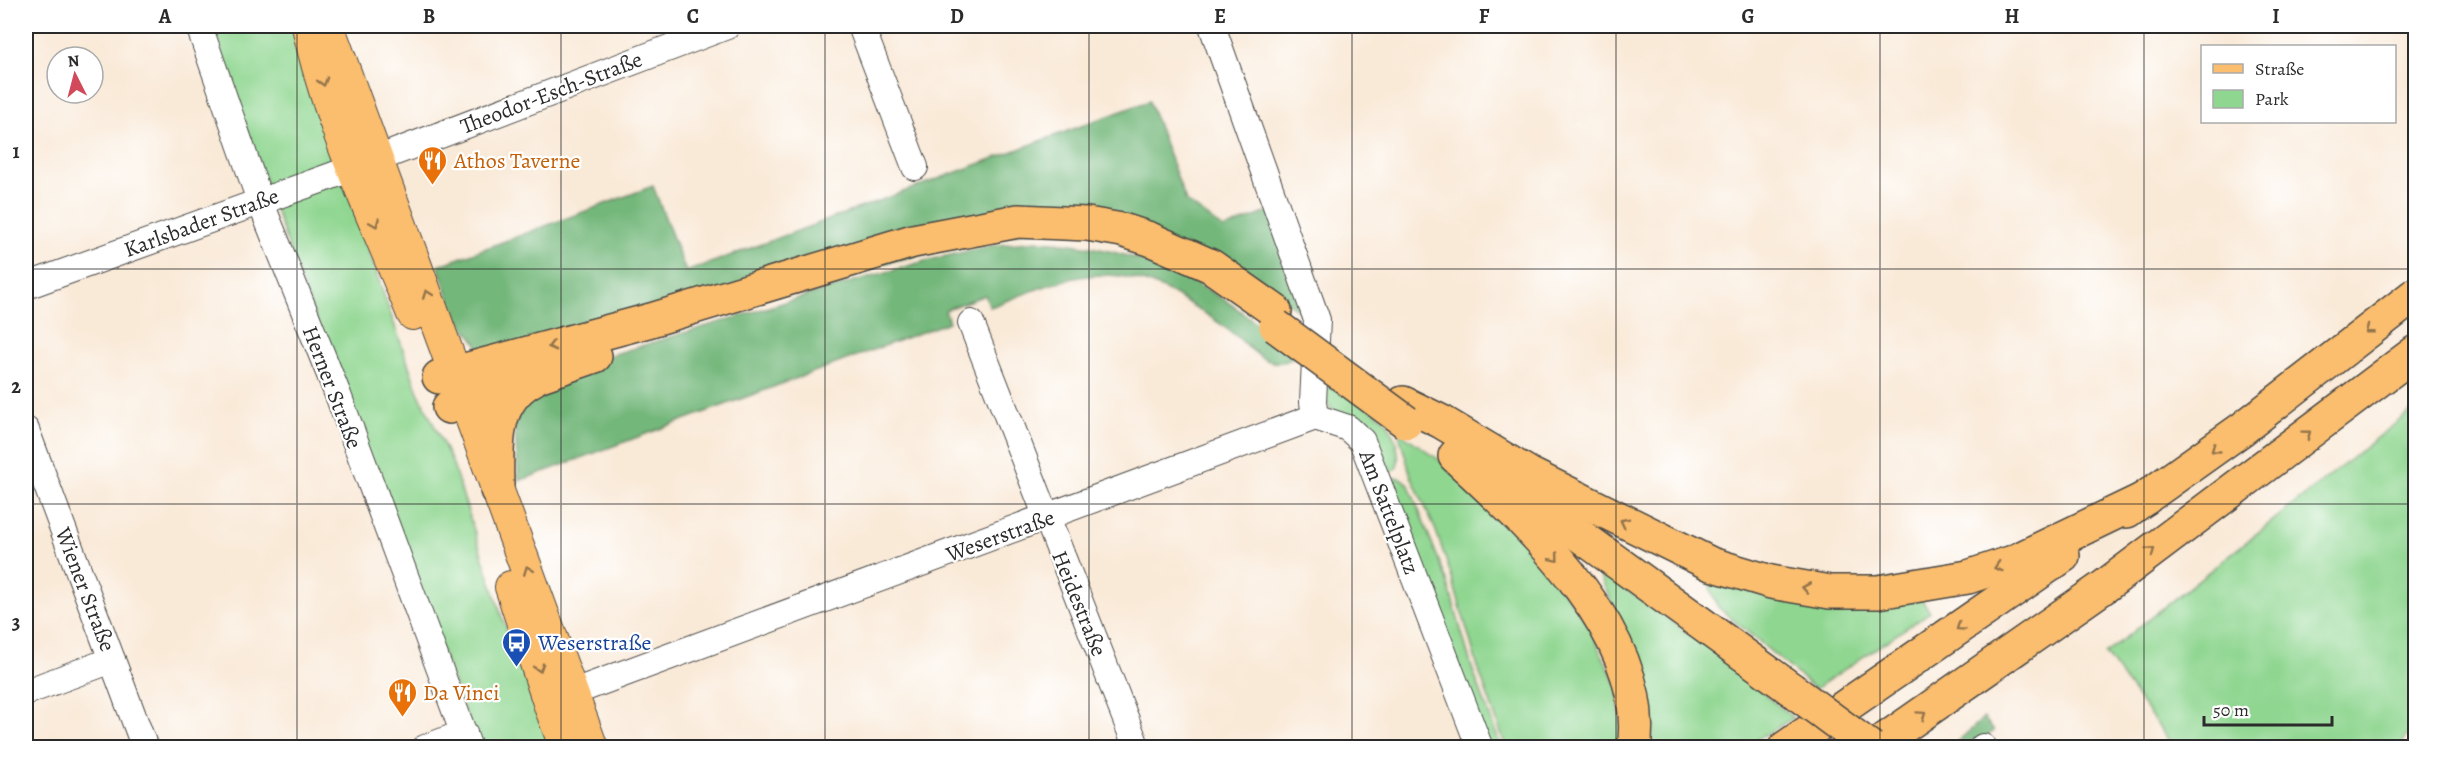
<svg xmlns="http://www.w3.org/2000/svg" width="2441" height="773" viewBox="0 0 2441 773" font-family="Alegreya,serif">
<style>
.green{fill:#8fd690;stroke:#5d805e;stroke-width:1.5}
.forest{fill:#73b77a;stroke:#4f7152;stroke-width:1.5}
.lines{fill:none;stroke-linecap:round;stroke-linejoin:round}
.minor-casing{stroke:#4a4845;stroke-width:28}
.major-casing{stroke:#4a4845;stroke-width:34}
.highway-casing{stroke:#4a4845;stroke-width:36}
.minor{stroke:#fff;stroke-width:26}
.major{stroke:#fbbd6e;stroke-width:32}
.highway{stroke:#fbbd6e;stroke-width:33}
.highway-bridge-casing{stroke:#4a4845;stroke-width:36;stroke-linecap:butt}
.highway-bridge{stroke:#fbbd6e;stroke-width:33}
.oneway{stroke:#93744c}
.grid{fill:none;stroke:#2b2b2b;stroke-width:1.5;stroke-opacity:0.55}
.labels{text-anchor:middle;stroke-width:4.5;stroke-linejoin:round;paint-order:stroke}
.street-label{font-size:22px;fill:#2b2b2b;stroke:#fff}
.food-label{font-size:22px;fill:#c56008;stroke:#fff;text-anchor:start}
.transit-label{font-size:22px;fill:#164399;stroke:#fff;text-anchor:start}
.neatline{fill:none;stroke:#2b2b2b;stroke-width:2}
.grid-label{font-size:20px;text-anchor:middle;font-weight:bold;fill:#2b2b2b}
</style>
<rect width="100%" height="100%" fill="#fff"/>
<filter id="ink" filterUnits="userSpaceOnUse"><feTurbulence type="fractalNoise" baseFrequency=".0167" numOctaves="2"/><feDisplacementMap in="SourceGraphic" scale="12" xChannelSelector="R" yChannelSelector="G"/><feConvolveMatrix kernelMatrix="1 2 1 2 8 2 1 2 1" color-interpolation-filters="sRGB"/></filter>
<filter id="wash" filterUnits="userSpaceOnUse"><feTurbulence type="fractalNoise" baseFrequency=".008" numOctaves="4" result="noise"/><feDisplacementMap in="SourceGraphic" scale="24" xChannelSelector="R" yChannelSelector="G"/><feGaussianBlur stdDeviation="1.35" result="paint"/><feColorMatrix in="noise" values="0 0 0 0 0 0 0 0 0 0 0 0 0 0 0 0 0 1.4 0 .05"/><feComposite in="paint" operator="in"/></filter>
<g filter="url(#wash)">
<rect width="100%" height="100%" fill="#f9e9d7"/>
<g class="green">
<path d="M 210,26 L 295,26 L 306,73 L 418,392 L 452,462 L 503,620 L 533,698 L 557,747 L 478,747 L 289,248 Z"/>
<path d="M 1320,373 C 1341,388 1365,403 1385,420 C 1393,428 1411,477 1384,472 L 1326,402 L 1322,395 Z"/>
<path d="M 2415,408 L 2416,719 L 2401,747 L 2174,747 L 2105,654 Z"/>
<path d="M 1398,431 L 1464,477 L 1509,520 L 1587,623 L 1617,686 L 1622,747 L 1506,747 L 1480,674 L 1451,575 L 1436,531 L 1411,476 Z"/>
<path d="M 1393,478 L 1400,478 L 1408,483 L 1447,581 L 1472,668 L 1501,747 L 1486,747 L 1388,481 Z"/>
<path d="M 1596,568 L 1767,689 L 1765,695 L 1793,718 L 1745,747 L 1646,747 L 1640,664 Z"/>
<path d="M 1704,572 L 1922,600 L 1930,612 L 1815,689 L 1718,607 Z"/>
</g>
<g class="forest">
<path d="M 1149,101 L 1186,201 L 1224,229 L 1270,211 L 1302,313 L 1267,288 L 1099,215 L 480,354 C 475,334 470,338 461,323 C 450,306 445,284 438,266 L 653,186 L 686,272 Z"/>
<path d="M 1038,241 C 1116,245 1187,270 1250,318 C 1266,330 1281,342 1293,358 C 1284,363 1273,364 1263,358 C 1252,352 1242,340 1231,332 C 1212,317 1191,304 1169,292 C 1101,257 1055,283 990,307 L 985,295 L 945,310 L 949,322 L 519,481 L 515,432 L 519,395 L 588,362 L 855,281 L 925,261 L 989,246 Z"/>
<path d="M 1984,718 L 1994,731 L 1972,747 L 1950,748 Z"/>
</g>
</g>
<g filter="url(#ink)">
<g class="lines">
<defs>
<g id="minor">
<path d="M 199,26 L 260,201 L 338,395 L 469,748"/>
<path d="M 861,26 L 915,167"/>
<path d="M 1212,26 L 1317,320 L 1313,402 L 1315,417"/>
<path d="M 26,286 L 348,170 L 727,26"/>
<path d="M 971,323 L 1137,748"/>
<path d="M 1315,417 L 1348,428 L 1362,441 L 1480,748"/>
<path d="M 26,430 L 145,748"/>
<path d="M 26,692 L 112,660"/>
<path d="M 555,699 L 1315,417"/>
<path d="M 1983,747 L 1984,748"/>
<path d="M 425,748 L 464,733"/>
</g>
<g id="major">
<path d="M 308,26 C 329,126 375,219 413,314"/>
<path d="M 328,26 L 592,748"/>
<path d="M 511,587 L 551,709 L 566,748"/>
</g>
<g id="highway">
<path d="M 439,377 L 651,320 L 913,241 L 1018,221 L 1087,224 L 1122,230 L 1150,239 L 1211,266 L 1275,311"/>
<path d="M 1403,403 L 1442,422 L 1529,474 L 1711,564 L 1771,582 L 1830,592 L 1878,592 L 1968,577 L 2013,562 L 2146,498"/>
<path d="M 449,407 L 595,356"/>
<path d="M 1455,456 C 1529,525 1651,635 1634,748"/>
<path d="M 1497,475 L 1791,689"/>
<path d="M 497,490 C 497,450 491,402 532,380"/>
<path d="M 2127,511 L 2242,429 L 2416,294"/>
<path d="M 1785,748 L 2063,556"/>
<path d="M 1873,748 L 2105,586 L 2416,352"/>
</g>
</defs>
<use href="#minor" class="minor-casing"/>
<use href="#major" class="major-casing"/>
<use href="#highway" class="highway-casing"/>
<use href="#minor" class="minor"/>
<use href="#major" class="major"/>
<use href="#highway" class="highway"/>
<defs>
<g id="highway-bridge">
<path d="M 1276,326 L 1406,422"/>
<path d="M 1791,689 L 1871,748"/>
</g>
</defs>
<use href="#highway-bridge" class="highway-bridge-casing"/>
<use href="#highway-bridge" class="highway-bridge"/>
</g>
<defs><path id="oneway-chevron" d="M-2-3.5L2.5 0L-2 3.5" fill="none" stroke-width="1.6" stroke-linecap="round" stroke-linejoin="round" transform="scale(1.5)"/></defs>
<g class="oneway">
<use href="#oneway-chevron" transform="translate(323 82) rotate(73)"/>
<use href="#oneway-chevron" transform="translate(375 223) rotate(67)"/>
<use href="#oneway-chevron" transform="translate(427 294) rotate(-110)"/>
<use href="#oneway-chevron" transform="translate(2369 330) rotate(142)"/>
<use href="#oneway-chevron" transform="translate(552 346) rotate(165)"/>
<use href="#oneway-chevron" transform="translate(2307 434) rotate(-37)"/>
<use href="#oneway-chevron" transform="translate(2215 449) rotate(144)"/>
<use href="#oneway-chevron" transform="translate(1624 522) rotate(-153)"/>
<use href="#oneway-chevron" transform="translate(2151 551) rotate(-37)"/>
<use href="#oneway-chevron" transform="translate(1555 558) rotate(50)"/>
<use href="#oneway-chevron" transform="translate(1998 567) rotate(162)"/>
<use href="#oneway-chevron" transform="translate(528 570) rotate(-111)"/>
<use href="#oneway-chevron" transform="translate(1806 588) rotate(-170)"/>
<use href="#oneway-chevron" transform="translate(1960 627) rotate(145)"/>
<use href="#oneway-chevron" transform="translate(539 668) rotate(72)"/>
<use href="#oneway-chevron" transform="translate(1922 715) rotate(-35)"/>
</g>
</g>
<path class="grid" d="M 297,26 L 297,748M 561,26 L 561,748M 825,26 L 825,748M 1089,26 L 1089,748M 1352,26 L 1352,748M 1616,26 L 1616,748M 1880,26 L 1880,748M 2144,26 L 2144,748M 26,269 L 2416,269M 26,504 L 2416,504"/>
<defs>
<symbol id="restaurant-pin" viewBox="-11 -11 22 30"><path d="M0 17L-7.5 6A9.5 9.5 0 1 1 7.5 6Z" fill="#e8710a" stroke="#fff"/><path d="M-5-6h1v4h1v-4h1v4h1v-4h1v5L-1.5 .5V6h-2V.5L-5-1ZM5-6V6H3V1.5H1.5Q1.5-4 5-6Z" fill="#fff"/></symbol>
<symbol id="bus-pin" viewBox="-11 -11 22 30"><path d="M0 17L-7.5 6A9.5 9.5 0 1 1 7.5 6Z" fill="#1a4fb4" stroke="#fff"/><path d="M-5-6H5V4H4V6H2V4H-2V6H-4V4H-5ZM-3.5-4V0h7V-4ZM-3.5 1.2v1.5H-2V1.2ZM2 1.2v1.5H3.5V1.2Z" fill="#fff"/></symbol>
</defs>
<g fill-rule="evenodd">
<use href="#restaurant-pin" x="416" y="144" width="33" height="45"/>
<use href="#bus-pin" x="500" y="626" width="33" height="45"/>
<use href="#restaurant-pin" x="386" y="676" width="33" height="45"/>
</g>
<g class="labels">
<g class="street-label">
<text transform="translate(551 92) rotate(-21)" y="8">Theodor-Esch-Straße</text>
<text transform="translate(201 222) rotate(-20)" y="8">Karlsbader Straße</text>
<text transform="translate(333 387) rotate(69)" y="8">Herner Straße</text>
<text transform="translate(1390 512) rotate(69)" y="8">Am Sattelplatz</text>
<text transform="translate(1000 535) rotate(-20)" y="8">Weserstraße</text>
<text transform="translate(86 589) rotate(69)" y="8">Wiener Straße</text>
<text transform="translate(1080 603) rotate(68)" y="8">Heidestraße</text>
</g>
<g class="food-label">
<text x="454" y="168">Athos Taverne</text>
<text x="423" y="700">Da Vinci</text>
</g>
<g class="transit-label">
<text x="538" y="650">Weserstraße</text>
</g>
</g>
<rect width="2441" height="773" fill="none" stroke="#fff" stroke-width="66"/>
<rect x="2201" y="45" width="195" height="78" fill="#ffffff" stroke="#aaaaaa" stroke-width="1.5"/>
<rect x="2213" y="64" width="30" height="9" fill="#fbbd6e" stroke="#aaaaaa" stroke-width="1.5"/>
<text x="2255" y="75" font-size="18" fill="#2b2b2b">Straße</text>
<rect x="2213" y="90" width="30" height="18" fill="#8fd690" stroke="#aaaaaa" stroke-width="1.5"/>
<text x="2255" y="105" font-size="18" fill="#2b2b2b">Park</text>
<g transform="translate(75 75) rotate(354)"><circle r="28" fill="#ffffff" stroke="#aaaaaa" stroke-width="1.5"/>
<path d="M0-4.5L10 22L0 15L-10 22Z" fill="#d1495b"/>
<text y="-9" font-size="16" font-weight="bold" text-anchor="middle" fill="#2b2b2b">N</text>
</g>
<path d="M2204 716v9h128v-9" fill="none" stroke="#2b2b2b" stroke-width="3"/>
<text x="2213" y="716" font-size="18" fill="#2b2b2b" stroke="#ffffff" stroke-width="4.5" paint-order="stroke">50 m</text>
<rect x="33" y="33" width="2375" height="707" class="neatline"/>
<g class="grid-label">
<text x="165" y="23">A</text>
<text x="429" y="23">B</text>
<text x="693" y="23">C</text>
<text x="957" y="23">D</text>
<text x="1220" y="23">E</text>
<text x="1484" y="23">F</text>
<text x="1748" y="23">G</text>
<text x="2012" y="23">H</text>
<text x="2276" y="23">I</text>
<text x="16" y="158">1</text>
<text x="16" y="393">2</text>
<text x="16" y="629">3</text>
</g>
</svg>
